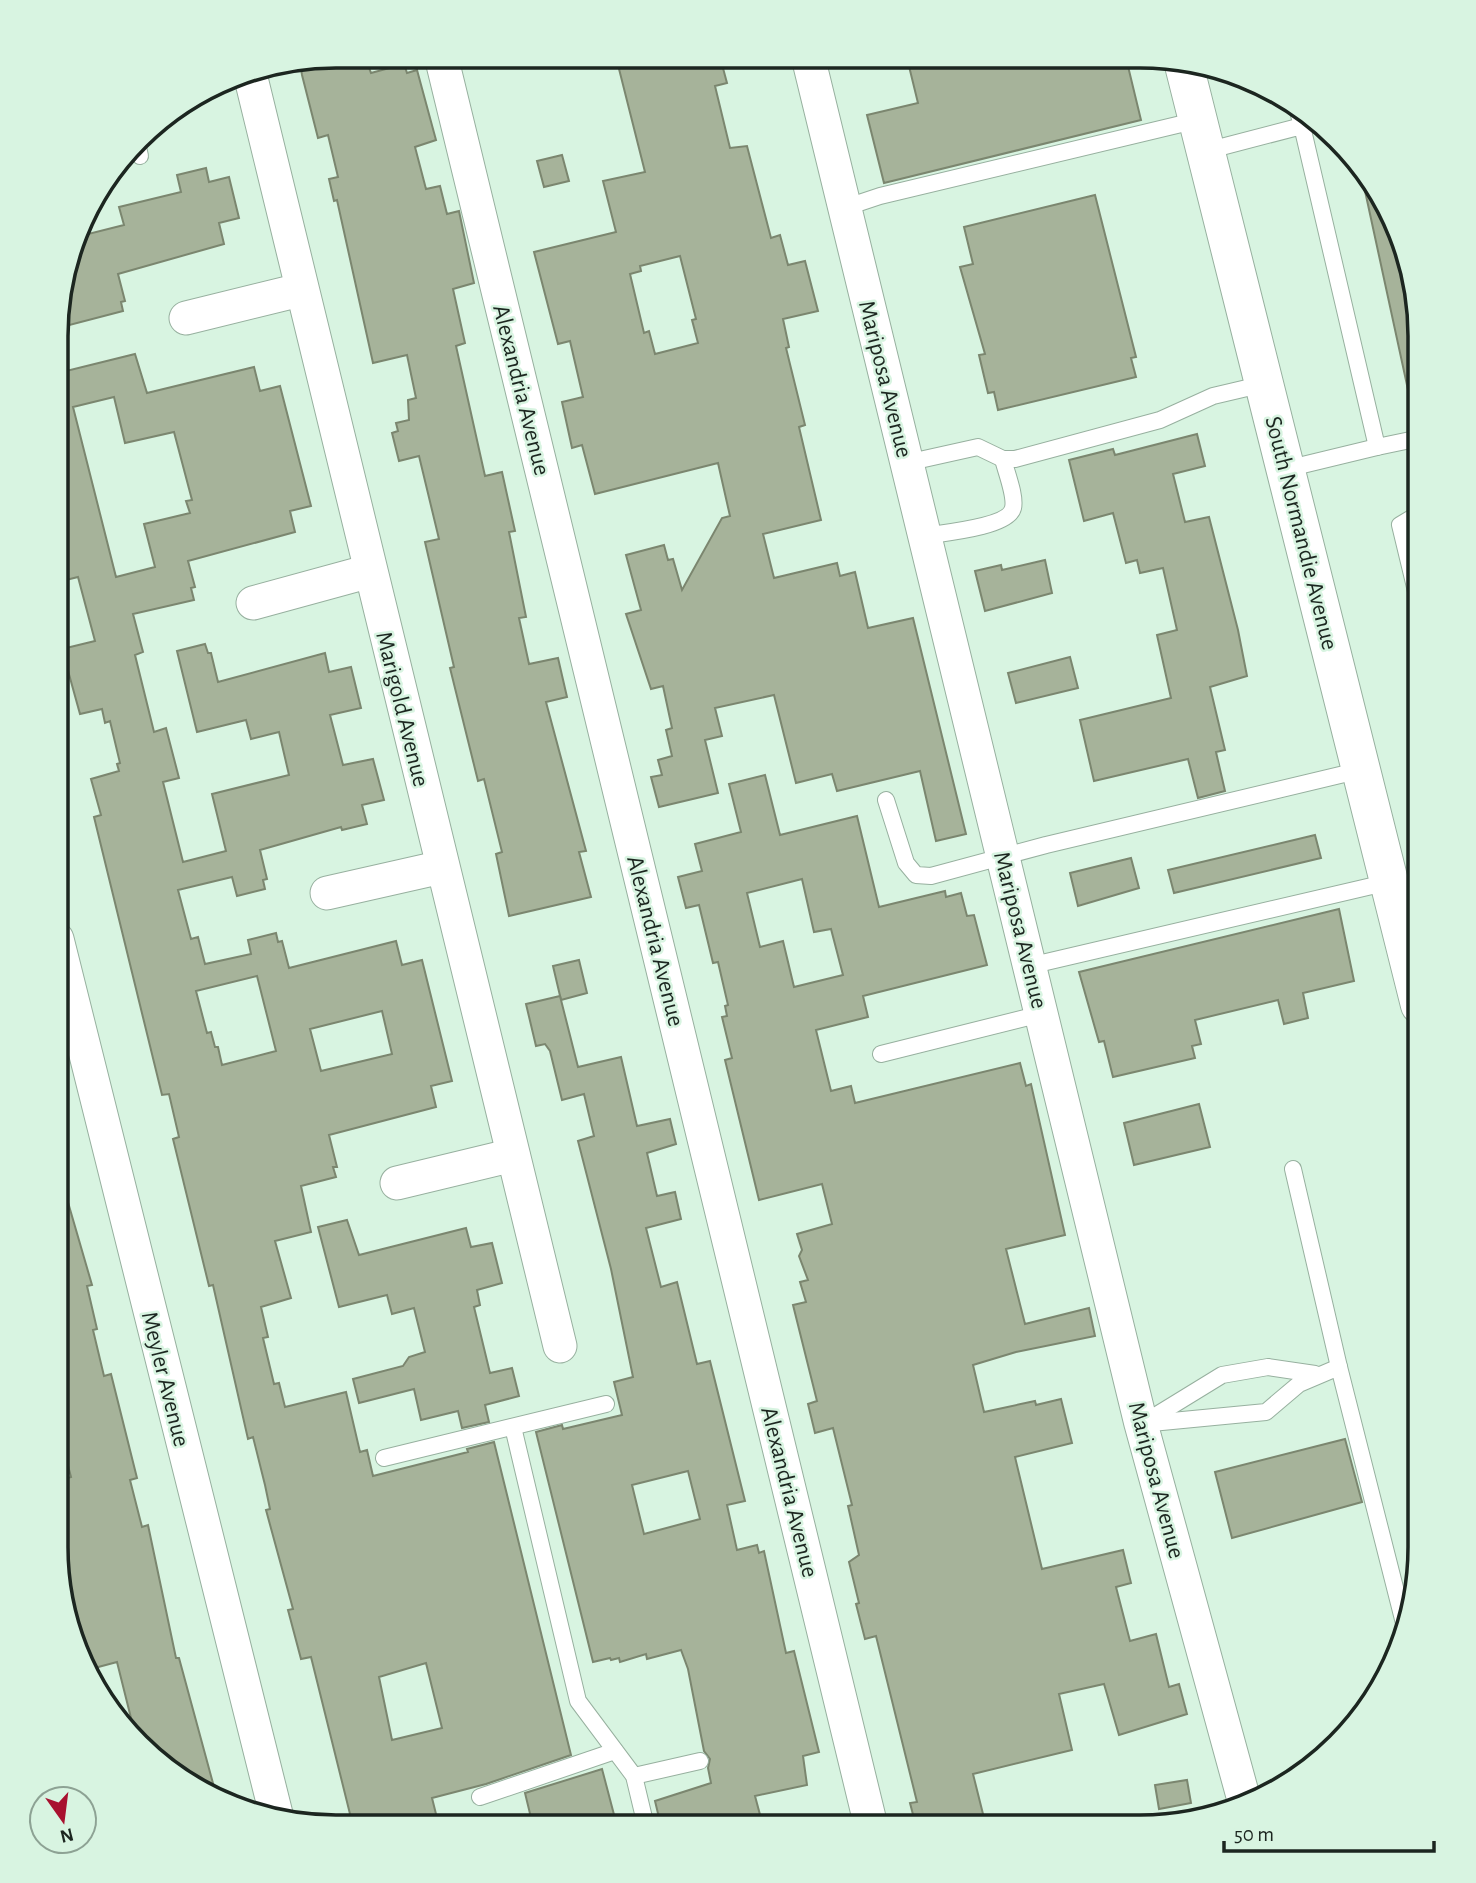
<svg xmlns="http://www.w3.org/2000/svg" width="1476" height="1883" viewBox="0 0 1476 1883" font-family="'Alegreya Sans',sans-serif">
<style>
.building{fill:#a6b39a;stroke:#7b866f;stroke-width:2;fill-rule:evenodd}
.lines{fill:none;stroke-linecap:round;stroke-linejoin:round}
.lane-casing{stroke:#97b09f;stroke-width:18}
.street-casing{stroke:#97b09f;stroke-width:35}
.primary-casing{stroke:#97b09f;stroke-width:40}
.lane{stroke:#fff;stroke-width:16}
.street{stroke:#fff;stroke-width:33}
.primary{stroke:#fff;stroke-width:38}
.labels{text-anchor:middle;stroke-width:5;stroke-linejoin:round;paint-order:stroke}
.street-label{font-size:24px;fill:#1c2620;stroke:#d8f4e1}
.rim{fill:none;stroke:#1c2620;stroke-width:3.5}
</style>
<rect width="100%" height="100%" fill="#d8f4e1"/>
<g class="building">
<path d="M 336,56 L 347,56 L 348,61 L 365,57 L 371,73 L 404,64 L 407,73 L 417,70 L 436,140 L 415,147 L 426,189 L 440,186 L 447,214 L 459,211 L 474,283 L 453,289 L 465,343 L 456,346 L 485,476 L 502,472 L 515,531 L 509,532 L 526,617 L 519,618 L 529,664 L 558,658 L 567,697 L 546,702 L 586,851 L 579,852 L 591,897 L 509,916 L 496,854 L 502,852 L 484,779 L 478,781 L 450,668 L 454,667 L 425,542 L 439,539 L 419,456 L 399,461 L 392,433 L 398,431 L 396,423 L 409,420 L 408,400 L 416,398 L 407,355 L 373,363 L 337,200 L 334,201 L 329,179 L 338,177 L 328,135 L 318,138 L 302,75 L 300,62 Z"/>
<path d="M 616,57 L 720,57 L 727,83 L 715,86 L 730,148 L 747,146 L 771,238 L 780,235 L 788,265 L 805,261 L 818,311 L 783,319 L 789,347 L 786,348 L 805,425 L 799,427 L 821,520 L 763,534 L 774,578 L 837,563 L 840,576 L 855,572 L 868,628 L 913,618 L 966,834 L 936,841 L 920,771 L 837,791 L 832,774 L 796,783 L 774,695 L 715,708 L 722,736 L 705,740 L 718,793 L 659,807 L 651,777 L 662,775 L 658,760 L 672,756 L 666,730 L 672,728 L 663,686 L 651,689 L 626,614 L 641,610 L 626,555 L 664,545 L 668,560 L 673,559 L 682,590 L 722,518 L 730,516 L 718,463 L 595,494 L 582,445 L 572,448 L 562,402 L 583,397 L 570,341 L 558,344 L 534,252 L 616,232 L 603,181 L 645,172 ZM 680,256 L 696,319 L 692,320 L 698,343 L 655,354 L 649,331 L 644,333 L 630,274 L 641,271 L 640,266 Z"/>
<path d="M 907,58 L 1066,58 L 1068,67 L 1104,58 L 1126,58 L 1141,120 L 884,183 L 867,115 L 918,103 Z"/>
<path d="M 562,155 L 569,181 L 544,187 L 537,161 Z"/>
<path d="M 206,168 L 209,182 L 229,177 L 239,218 L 219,223 L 224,244 L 118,274 L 125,301 L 121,302 L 123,311 L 58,328 L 58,299 L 80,236 L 124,225 L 119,207 L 181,192 L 177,175 Z"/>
<path d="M 1362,177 L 1383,196 L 1411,264 L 1420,336 L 1420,398 L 1410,399 Z"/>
<path d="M 1095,195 L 1136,357 L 1131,358 L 1136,377 L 998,410 L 994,392 L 988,393 L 979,355 L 985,354 L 960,267 L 973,264 L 964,227 Z"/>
<path d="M 135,354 L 147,393 L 254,367 L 260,391 L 280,386 L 311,506 L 290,511 L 295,532 L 188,561 L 195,587 L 191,588 L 194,600 L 133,614 L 143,652 L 135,655 L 154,732 L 166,728 L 179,778 L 163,782 L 183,862 L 226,851 L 212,794 L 289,775 L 279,732 L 251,739 L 246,720 L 197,732 L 177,651 L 205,644 L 208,653 L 211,653 L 218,682 L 325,653 L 329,672 L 351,667 L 361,708 L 330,715 L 343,765 L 373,759 L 384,800 L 362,805 L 367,824 L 342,830 L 341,827 L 260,850 L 267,879 L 263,880 L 265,889 L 237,896 L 232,877 L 178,890 L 191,939 L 198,937 L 205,964 L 251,954 L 248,940 L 276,933 L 278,942 L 282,941 L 289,968 L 396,941 L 402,965 L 422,960 L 452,1081 L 431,1086 L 436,1107 L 329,1135 L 337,1167 L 333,1167 L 336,1177 L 301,1186 L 311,1232 L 275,1241 L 291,1298 L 261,1307 L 268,1337 L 263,1338 L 274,1384 L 279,1383 L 285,1407 L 346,1392 L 360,1452 L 367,1450 L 373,1476 L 468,1452 L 467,1449 L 494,1442 L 571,1755 L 486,1784 L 432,1798 L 437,1818 L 422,1822 L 424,1826 L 353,1826 L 311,1657 L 301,1659 L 288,1610 L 293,1609 L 266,1510 L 270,1509 L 265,1485 L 253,1437 L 248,1439 L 213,1285 L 209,1286 L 173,1139 L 179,1137 L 169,1094 L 162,1095 L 94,817 L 101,815 L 91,779 L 119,771 L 117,764 L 120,763 L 110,721 L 105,723 L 102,709 L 80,714 L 62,649 L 95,641 L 78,577 L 58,582 L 58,373 ZM 114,397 L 125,443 L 174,432 L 192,500 L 186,501 L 190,513 L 144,524 L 155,567 L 116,577 L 73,407 ZM 257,976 L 276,1051 L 222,1065 L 218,1047 L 215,1047 L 211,1032 L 207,1033 L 196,991 ZM 382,1011 L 392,1054 L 321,1071 L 310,1029 ZM 426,1663 L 442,1728 L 392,1740 L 379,1677 Z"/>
<path d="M 1197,434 L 1205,466 L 1173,474 L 1185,522 L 1209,517 L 1238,630 L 1247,676 L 1210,687 L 1225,750 L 1216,752 L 1225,791 L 1198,798 L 1188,759 L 1094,781 L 1080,720 L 1171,698 L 1157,635 L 1177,630 L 1163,568 L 1140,573 L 1137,560 L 1126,563 L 1113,513 L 1084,521 L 1069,460 L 1113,449 L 1115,455 Z"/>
<path d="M 1045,560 L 1052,593 L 985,611 L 975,571 L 1001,565 L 1002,570 Z"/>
<path d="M 1070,657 L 1078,688 L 1016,703 L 1008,673 Z"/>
<path d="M 765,775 L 780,835 L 857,816 L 879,907 L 945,891 L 946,897 L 961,893 L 967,916 L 974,915 L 987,965 L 863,996 L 868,1017 L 816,1030 L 831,1091 L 851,1086 L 855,1103 L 1020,1063 L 1026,1086 L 1031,1084 L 1065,1235 L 1006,1249 L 1025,1324 L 1089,1308 L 1095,1336 L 1016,1352 L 973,1365 L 984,1412 L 1035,1401 L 1036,1405 L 1061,1399 L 1072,1443 L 1015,1457 L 1042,1569 L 1123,1550 L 1131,1583 L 1116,1587 L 1130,1641 L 1156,1634 L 1169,1687 L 1179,1684 L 1187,1714 L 1119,1735 L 1104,1684 L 1059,1694 L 1072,1750 L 973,1774 L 986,1826 L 916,1826 L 910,1803 L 917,1802 L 876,1636 L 865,1639 L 856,1604 L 859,1603 L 849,1562 L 859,1555 L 848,1506 L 852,1505 L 833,1428 L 815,1433 L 808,1404 L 817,1401 L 793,1305 L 806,1302 L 800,1282 L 808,1280 L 799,1256 L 802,1250 L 797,1234 L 832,1224 L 822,1184 L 759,1200 L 725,1060 L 732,1058 L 722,1017 L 727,1016 L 725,1006 L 728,1005 L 718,962 L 713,963 L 699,905 L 686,908 L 678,877 L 702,871 L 695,844 L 741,832 L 729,784 ZM 802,879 L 814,932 L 831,929 L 843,975 L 794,987 L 783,941 L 760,947 L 747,893 Z"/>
<path d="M 1315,835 L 1321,858 L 1174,893 L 1168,870 Z"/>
<path d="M 1131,858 L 1139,888 L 1078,906 L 1070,873 Z"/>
<path d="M 1339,909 L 1354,981 L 1303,993 L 1308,1018 L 1284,1024 L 1278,1000 L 1195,1020 L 1201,1044 L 1192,1046 L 1195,1058 L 1113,1077 L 1104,1041 L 1099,1042 L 1079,972 Z"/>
<path d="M 579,960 L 587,993 L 561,1000 L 553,966 Z"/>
<path d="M 560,996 L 578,1067 L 621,1057 L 637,1126 L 670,1119 L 676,1144 L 647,1153 L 657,1196 L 675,1192 L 681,1219 L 646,1228 L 661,1287 L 677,1282 L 697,1364 L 710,1361 L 745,1501 L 727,1505 L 737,1550 L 757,1545 L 759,1553 L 764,1551 L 786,1653 L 794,1651 L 819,1752 L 803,1756 L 807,1785 L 755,1796 L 763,1826 L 661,1826 L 655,1801 L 711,1783 L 708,1768 L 710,1759 L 704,1751 L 688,1669 L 681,1650 L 647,1659 L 646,1654 L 620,1662 L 619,1658 L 611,1660 L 610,1658 L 593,1662 L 536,1432 L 562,1425 L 563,1429 L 622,1415 L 614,1382 L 633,1377 L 611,1269 L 578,1141 L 594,1136 L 584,1094 L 562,1100 L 550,1051 L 545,1044 L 536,1046 L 526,1004 ZM 688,1471 L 700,1519 L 644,1534 L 632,1485 Z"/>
<path d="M 1199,1104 L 1210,1147 L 1134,1165 L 1124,1123 Z"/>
<path d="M 65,1192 L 92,1285 L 87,1286 L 97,1329 L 93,1330 L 104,1376 L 111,1374 L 137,1478 L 130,1480 L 142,1527 L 148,1525 L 176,1658 L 179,1658 L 217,1798 L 181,1780 L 134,1730 L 117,1662 L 87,1670 L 65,1619 L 56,1547 L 56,1481 L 71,1477 L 56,1420 L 56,1402 L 67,1399 L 56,1348 L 57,1193 Z"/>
<path d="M 347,1220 L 359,1255 L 466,1228 L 471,1247 L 492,1243 L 502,1283 L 477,1290 L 480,1305 L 474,1307 L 490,1373 L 512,1368 L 519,1396 L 485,1405 L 489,1422 L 462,1428 L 458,1411 L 421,1420 L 414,1389 L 359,1403 L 353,1379 L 403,1366 L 409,1357 L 425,1352 L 414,1308 L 392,1314 L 387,1295 L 339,1307 L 318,1227 Z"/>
<path d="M 1345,1439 L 1362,1502 L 1232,1538 L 1215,1472 Z"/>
<path d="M 602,1769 L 617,1826 L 533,1826 L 525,1793 Z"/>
<path d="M 1187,1780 L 1191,1803 L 1159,1809 L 1155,1785 Z"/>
</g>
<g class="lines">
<defs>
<g id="lane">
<path d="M 1296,104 L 1302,126 L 1314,123"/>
<path d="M 137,143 L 140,156"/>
<path d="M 1206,151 L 1302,126 L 1377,447 L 1420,438"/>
<path d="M 844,208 L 880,196 L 1198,120"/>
<path d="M 906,463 L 978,447 L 1003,459 L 1015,459 L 1160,420 L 1213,396 L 1264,384"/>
<path d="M 1286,469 L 1377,447"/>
<path d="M 924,536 C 942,533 1009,527 1013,508 C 1016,496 1006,472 1003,459"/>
<path d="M 1420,608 L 1400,525 L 1420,513"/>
<path d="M 886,800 L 906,863 L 916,875 L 931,876 L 1046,845 L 1361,770"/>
<path d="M 1029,966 L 1389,882"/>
<path d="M 881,1054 L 1041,1014"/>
<path d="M 1293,1169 L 1339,1367"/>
<path d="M 1147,1421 L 1222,1375 L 1268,1367 L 1315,1374"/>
<path d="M 1141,1424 L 1266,1412 L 1299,1384 L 1339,1367 L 1406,1631"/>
<path d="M 513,1427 L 578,1701 L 634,1776 L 646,1826"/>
<path d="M 384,1458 L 606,1404"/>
<path d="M 634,1776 L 700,1761"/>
<path d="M 480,1797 L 615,1751"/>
</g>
<g id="street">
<path d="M 441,56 L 871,1826"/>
<path d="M 808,57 L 1141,1424 L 1244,1800"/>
<path d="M 249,70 L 560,1346"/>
<path d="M 186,318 L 300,290"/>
<path d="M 253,603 L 370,571"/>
<path d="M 327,893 L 442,867"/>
<path d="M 57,939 L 277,1818"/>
<path d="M 397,1183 L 513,1155"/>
</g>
<path id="primary" d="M 1183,61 L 1420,1005"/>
</defs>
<use href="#lane" class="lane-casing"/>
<use href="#street" class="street-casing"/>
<use href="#primary" class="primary-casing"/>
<use href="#lane" class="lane"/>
<use href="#street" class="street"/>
<use href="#primary" class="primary"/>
</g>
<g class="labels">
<g class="street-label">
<text transform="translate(886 379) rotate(76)" y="8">Mariposa Avenue</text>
<text transform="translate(522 390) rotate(76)" y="8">Alexandria Avenue</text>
<text transform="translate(1302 533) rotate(76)" y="8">South Normandie Avenue</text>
<text transform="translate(403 709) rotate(76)" y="8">Marigold Avenue</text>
<text transform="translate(1021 930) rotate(76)" y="8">Mariposa Avenue</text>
<text transform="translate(656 941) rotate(76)" y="8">Alexandria Avenue</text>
<text transform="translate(166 1379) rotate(76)" y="8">Meyler Avenue</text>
<text transform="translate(1157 1480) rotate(75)" y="8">Mariposa Avenue</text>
<text transform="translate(790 1492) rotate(76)" y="8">Alexandria Avenue</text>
</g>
</g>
<path d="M0 0H1476V1883H0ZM336 68H1140A268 268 0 0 1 1408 336V1547A268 268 0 0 1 1140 1815H336A268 268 0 0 1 68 1547V336A268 268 0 0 1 336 68Z" fill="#d8f4e1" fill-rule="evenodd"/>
<path class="rim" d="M336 68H1140A268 268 0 0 1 1408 336V1547A268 268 0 0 1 1140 1815H336A268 268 0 0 1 68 1547V336A268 268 0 0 1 336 68Z"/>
<g transform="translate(63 1820) rotate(166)"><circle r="33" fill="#d8f4e1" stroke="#8da294" stroke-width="2"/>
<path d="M0-5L12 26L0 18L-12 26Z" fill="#a8112f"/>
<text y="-10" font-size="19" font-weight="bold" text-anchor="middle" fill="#1c2620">N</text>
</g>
<path d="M1224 1841v10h210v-10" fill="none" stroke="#1c2620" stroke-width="3.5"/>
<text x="1234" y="1841" font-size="21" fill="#1c2620" stroke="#d8f4e1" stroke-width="5" paint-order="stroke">50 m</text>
</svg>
